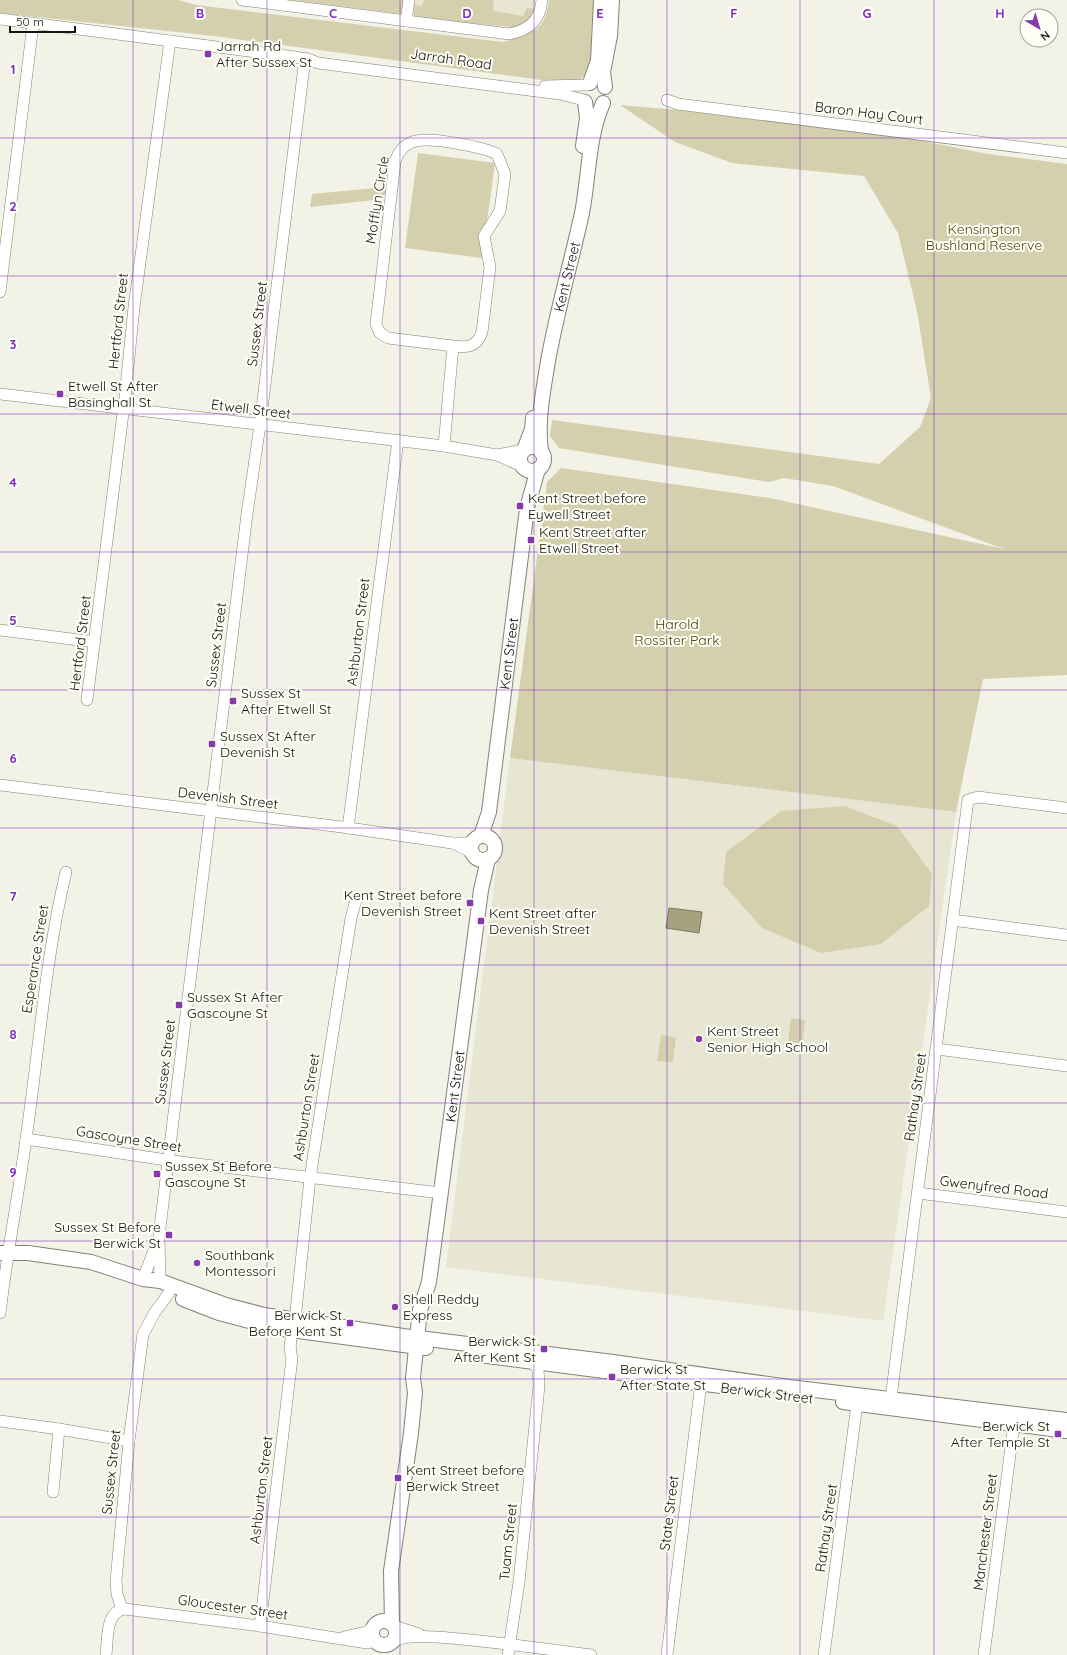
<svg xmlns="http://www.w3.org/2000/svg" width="1067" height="1655" viewBox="0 0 1067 1655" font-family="Quicksand,sans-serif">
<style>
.built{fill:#e7e6d3}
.green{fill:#d4d0ae}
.water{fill:#a5a27d;stroke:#7a775c}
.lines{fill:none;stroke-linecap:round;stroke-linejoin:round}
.minor-casing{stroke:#838278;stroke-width:12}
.major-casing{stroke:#838278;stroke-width:16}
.minor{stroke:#fff;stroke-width:11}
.major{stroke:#fff;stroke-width:14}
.grid{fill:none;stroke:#7b2cbf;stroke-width:1;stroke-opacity:0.55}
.poi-dot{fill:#8639aa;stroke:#fffff8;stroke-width:1.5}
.labels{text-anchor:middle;stroke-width:4;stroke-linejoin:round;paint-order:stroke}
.poi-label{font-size:14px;fill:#141410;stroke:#fffff8;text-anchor:start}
.street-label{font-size:14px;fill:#141410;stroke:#fffff8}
.park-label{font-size:14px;fill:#4b4500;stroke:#fffff8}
.grid-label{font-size:13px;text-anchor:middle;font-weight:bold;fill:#7b2cbf;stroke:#fffff8;stroke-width:4;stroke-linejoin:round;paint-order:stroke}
</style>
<rect width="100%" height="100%" fill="#f2f2e7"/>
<g class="built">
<path d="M 305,0 L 535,0 L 532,12 L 509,26 Z"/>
<path d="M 510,758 L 956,812 L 883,1321 L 446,1267 Z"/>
</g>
<g class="green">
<path d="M 0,0 L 179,0 L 196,5 L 503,42 C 531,33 545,33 549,0 L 594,0 L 591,32 L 592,58 L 588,70 L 583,77 L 572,84 L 214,36 L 0,13 Z"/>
<path d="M 292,0 L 404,0 L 402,14 Z"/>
<path d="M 424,0 L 494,0 L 493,11 L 523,16 L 527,8 L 537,9 L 532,19 L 520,28 L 414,18 L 414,5 L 422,6 Z"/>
<path d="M 620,105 L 837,124 L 988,154 L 1067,164 L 1067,675 L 983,679 L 956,812 L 510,758 L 547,482 L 561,468 L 770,498 L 1004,549 L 833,486 L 784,478 L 769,482 L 559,448 L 550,436 L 552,420 L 879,464 L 920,427 L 931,398 L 917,311 L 898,233 L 864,176 L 732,163 L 675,142 Z"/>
<path d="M 418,153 L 495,163 L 482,258 L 405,248 Z"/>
<path d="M 386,187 L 384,199 L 310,207 L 312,194 Z"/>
<path d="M 845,806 L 897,826 L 932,874 L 929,906 L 881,944 L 821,953 L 762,928 L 723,884 L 726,852 L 781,811 Z"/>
<path d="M 791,1018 L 805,1020 L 802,1044 L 788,1042 Z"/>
<path d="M 661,1035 L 676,1037 L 673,1062 L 657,1061 Z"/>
</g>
<path class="water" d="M 669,908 L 702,912 L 699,933 L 666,928 Z"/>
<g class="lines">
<defs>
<g id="minor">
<path d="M 242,0 L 509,34 C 529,30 540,21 542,0"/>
<path d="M 0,19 L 295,57 L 311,60 L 318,63 L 560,94 L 584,100"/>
<path d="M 406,21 L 409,0"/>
<path d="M 545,86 L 588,85"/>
<path d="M 667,100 L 678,104 L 1067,153"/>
<path d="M 0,292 L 33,24"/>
<path d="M 0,394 L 444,446 L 497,455 L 522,466"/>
<path d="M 444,446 L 453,346 C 467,348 477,347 482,332 L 490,267 L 484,236 L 500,211 L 505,174 L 497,154 C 483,147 431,137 416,141 C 405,143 398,152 395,162 L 376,324 L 380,333 L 388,338 L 453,346"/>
<path d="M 497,455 L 523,450"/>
<path d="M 0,630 L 95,642"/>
<path d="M 87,700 L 125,397 L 134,307 L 170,41"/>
<path d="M 0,785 L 342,827 L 452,843 L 473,843"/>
<path d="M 348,828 L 398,440"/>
<path d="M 453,843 L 473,853"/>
<path d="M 952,920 L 1067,935"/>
<path d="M 937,1049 L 1067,1066"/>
<path d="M 26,1139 L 180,1162 L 441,1193"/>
<path d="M 918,1193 L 1067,1212"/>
<path d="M 143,1279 L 158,1240"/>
<path d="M 160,1281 L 159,1236 L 247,514 L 260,425 L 305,58"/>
<path d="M 0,1313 C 7,1254 18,1197 26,1139 C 39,1050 45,960 66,872"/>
<path d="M 891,1398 L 968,800 L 978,797 L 1067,808"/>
<path d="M 0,1421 L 59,1429 L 129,1441"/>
<path d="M 53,1492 L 59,1429"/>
<path d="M 122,1609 L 117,1594 L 116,1581 L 129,1441 L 143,1334 L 155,1312 L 169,1293"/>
<path d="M 260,1626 L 292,1358 C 288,1347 292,1332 295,1320 L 310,1178 L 351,918 L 356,900"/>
<path d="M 394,1626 L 419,1634"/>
<path d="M 344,1637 L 366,1632 L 374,1627"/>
<path d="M 394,1640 C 416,1634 438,1637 460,1639 C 504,1643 547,1649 591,1655"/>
<path d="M 106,1655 C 108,1640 105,1611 125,1609 L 260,1626 L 367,1643 L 376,1641"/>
<path d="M 508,1655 L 519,1582 L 539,1386 L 538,1369 L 533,1363"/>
<path d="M 667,1655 L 702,1375"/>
<path d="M 824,1655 L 857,1404"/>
<path d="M 984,1655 L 1015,1416"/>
</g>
<g id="major">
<path d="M 590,83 L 598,61 L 601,0"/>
<path d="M 605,87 L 603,72 L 610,36 L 612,0"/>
<path d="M 583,146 L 587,118 L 585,102"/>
<circle cx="532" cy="459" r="12"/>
<path d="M 524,450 L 532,429 L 533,418"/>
<path id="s1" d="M 541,452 C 537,421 543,392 548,361 C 557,311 571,263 582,213 C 589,177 588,137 603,103"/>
<path id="s2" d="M 481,836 L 489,812 L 527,508 L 538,469"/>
<circle cx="483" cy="848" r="12"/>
<path d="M 0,1253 L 28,1253 L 91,1262 L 143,1279 L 160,1281 L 226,1305 L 264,1315 L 403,1336 L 613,1362 L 789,1387 L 1067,1420"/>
<path d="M 183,1299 L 219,1313 L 276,1328 L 426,1348"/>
<path d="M 472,1354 L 721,1386"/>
<path d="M 843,1402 L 1067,1431"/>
<circle cx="384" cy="1633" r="12"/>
<path id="s3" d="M 392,1624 L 391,1571 L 411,1433 L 415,1393 L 413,1378 L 420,1310 L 429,1282 L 481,890 L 488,859"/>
</g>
</defs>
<use href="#minor" class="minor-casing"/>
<use href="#major" class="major-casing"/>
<use href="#minor" class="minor"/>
<use href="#major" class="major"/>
</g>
<path class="grid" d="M 133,0 L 133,1655M 267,0 L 267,1655M 400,0 L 400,1655M 534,0 L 534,1655M 667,0 L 667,1655M 800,0 L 800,1655M 934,0 L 934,1655M 0,138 L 1067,138M 0,276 L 1067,276M 0,414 L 1067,414M 0,552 L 1067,552M 0,690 L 1067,690M 0,828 L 1067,828M 0,965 L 1067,965M 0,1103 L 1067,1103M 0,1241 L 1067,1241M 0,1379 L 1067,1379M 0,1517 L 1067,1517"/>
<g class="poi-dot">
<rect x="204" y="50" width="8" height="8" rx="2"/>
<rect x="56" y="390" width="8" height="8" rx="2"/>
<rect x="516" y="502" width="8" height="8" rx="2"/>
<rect x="527" y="536" width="8" height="8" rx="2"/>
<rect x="229" y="697" width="8" height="8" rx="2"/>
<rect x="208" y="740" width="8" height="8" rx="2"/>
<rect x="466" y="899" width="8" height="8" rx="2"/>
<rect x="477" y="917" width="8" height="8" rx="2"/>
<rect x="175" y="1001" width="8" height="8" rx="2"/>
<circle cx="699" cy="1039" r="4"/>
<rect x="153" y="1170" width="8" height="8" rx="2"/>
<rect x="165" y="1231" width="8" height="8" rx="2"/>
<circle cx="197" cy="1263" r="4"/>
<circle cx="395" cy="1307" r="4"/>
<rect x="346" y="1319" width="8" height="8" rx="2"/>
<rect x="540" y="1345" width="8" height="8" rx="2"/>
<rect x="608" y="1373" width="8" height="8" rx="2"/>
<rect x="1054" y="1430" width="8" height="8" rx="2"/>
<rect x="394" y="1474" width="8" height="8" rx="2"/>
</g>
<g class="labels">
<g class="poi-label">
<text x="216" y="51">Jarrah Rd<tspan x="216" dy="16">After Sussex St</tspan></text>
<text x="68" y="391">Etwell St After<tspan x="68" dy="16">Basinghall St</tspan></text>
<text x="528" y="503">Kent Street before<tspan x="528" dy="16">Eywell Street</tspan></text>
<text x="539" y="537">Kent Street after<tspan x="539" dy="16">Etwell Street</tspan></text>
<text x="241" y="698">Sussex St<tspan x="241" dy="16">After Etwell St</tspan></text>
<text x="220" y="741">Sussex St After<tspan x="220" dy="16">Devenish St</tspan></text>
<text x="462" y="900" text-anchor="end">Kent Street before<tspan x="462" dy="16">Devenish Street</tspan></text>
<text x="489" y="918">Kent Street after<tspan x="489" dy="16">Devenish Street</tspan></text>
<text x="187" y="1002">Sussex St After<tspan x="187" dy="16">Gascoyne St</tspan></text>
<text x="707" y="1036">Kent Street<tspan x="707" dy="16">Senior High School</tspan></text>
<text x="165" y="1171">Sussex St Before<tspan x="165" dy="16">Gascoyne St</tspan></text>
<text x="161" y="1232" text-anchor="end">Sussex St Before<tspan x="161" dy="16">Berwick St</tspan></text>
<text x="205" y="1260">Southbank<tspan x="205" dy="16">Montessori</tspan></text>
<text x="403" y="1304">Shell Reddy<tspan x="403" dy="16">Express</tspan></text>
<text x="342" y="1320" text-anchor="end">Berwick St<tspan x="342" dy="16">Before Kent St</tspan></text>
<text x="536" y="1346" text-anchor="end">Berwick St<tspan x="536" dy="16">After Kent St</tspan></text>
<text x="620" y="1374">Berwick St<tspan x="620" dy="16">After State St</tspan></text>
<text x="1050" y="1431" text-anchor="end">Berwick St<tspan x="1050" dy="16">After Temple St</tspan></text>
<text x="406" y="1475">Kent Street before<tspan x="406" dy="16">Berwick Street</tspan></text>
</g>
<g class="street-label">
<text transform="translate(451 59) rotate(8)" y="5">Jarrah Road</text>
<text transform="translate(869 113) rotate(7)" y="5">Baron Hay Court</text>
<text transform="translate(377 200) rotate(-81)" y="5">Mofflyn Circle</text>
<text dy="5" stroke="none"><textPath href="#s1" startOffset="178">Kent Street</textPath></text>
<text transform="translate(118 321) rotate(-84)" y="5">Hertford Street</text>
<text transform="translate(257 324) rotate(-83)" y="5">Sussex Street</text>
<text transform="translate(251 409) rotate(7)" y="5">Etwell Street</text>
<text transform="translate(358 632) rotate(-83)" y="5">Ashburton Street</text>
<text transform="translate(80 643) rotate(-83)" y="5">Hertford Street</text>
<text transform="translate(216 645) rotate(-83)" y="5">Sussex Street</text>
<text dy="5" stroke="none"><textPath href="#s2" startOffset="185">Kent Street</textPath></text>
<text transform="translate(228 798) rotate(7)" y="5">Devenish Street</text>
<text transform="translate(35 959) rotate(-81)" y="5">Esperance Street</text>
<text transform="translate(165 1062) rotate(-83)" y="5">Sussex Street</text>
<text dy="5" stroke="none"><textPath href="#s3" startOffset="543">Kent Street</textPath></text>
<text transform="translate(915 1097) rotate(-82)" y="5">Rathay Street</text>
<text transform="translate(306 1107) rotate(-81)" y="5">Ashburton Street</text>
<text transform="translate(129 1139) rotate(9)" y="5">Gascoyne Street</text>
<text transform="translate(994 1187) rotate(7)" y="5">Gwenyfred Road</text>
<text transform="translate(767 1393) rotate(7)" y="5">Berwick Street</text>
<text transform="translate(111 1472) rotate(-84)" y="5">Sussex Street</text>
<text transform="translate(261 1490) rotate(-83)" y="5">Ashburton Street</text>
<text transform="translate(669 1513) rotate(-83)" y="5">State Street</text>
<text transform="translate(826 1528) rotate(-82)" y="5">Rathay Street</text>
<text transform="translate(985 1532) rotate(-83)" y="5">Manchester Street</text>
<text transform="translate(508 1542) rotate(-84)" y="5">Tuam Street</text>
<text transform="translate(233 1607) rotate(8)" y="5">Gloucester Street</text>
</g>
<g class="park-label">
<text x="984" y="234">Kensington<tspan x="984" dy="16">Bushland Reserve</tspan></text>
<text x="677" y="629">Harold<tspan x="677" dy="16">Rossiter Park</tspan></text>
</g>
</g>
<g class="grid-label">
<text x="200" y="18">B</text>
<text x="333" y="18">C</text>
<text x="467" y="18">D</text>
<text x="600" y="18">E</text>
<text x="734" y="18">F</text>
<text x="867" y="18">G</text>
<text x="1000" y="18">H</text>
<text x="13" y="74">1</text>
<text x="13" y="211">2</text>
<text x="13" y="349">3</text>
<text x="13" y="487">4</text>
<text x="13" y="625">5</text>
<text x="13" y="763">6</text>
<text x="13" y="901">7</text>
<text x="13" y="1039">8</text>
<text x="13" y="1177">9</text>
</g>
<g transform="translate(1039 28) rotate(142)"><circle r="19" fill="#fffff8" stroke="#a1a19b"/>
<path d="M0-3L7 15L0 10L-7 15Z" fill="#8639aa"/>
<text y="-6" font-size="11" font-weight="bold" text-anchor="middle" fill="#141410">N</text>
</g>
<path d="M10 26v6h65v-6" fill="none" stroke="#141410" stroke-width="2"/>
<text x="16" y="26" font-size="12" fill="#141410" stroke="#fffff8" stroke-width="3" paint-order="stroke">50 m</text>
</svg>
